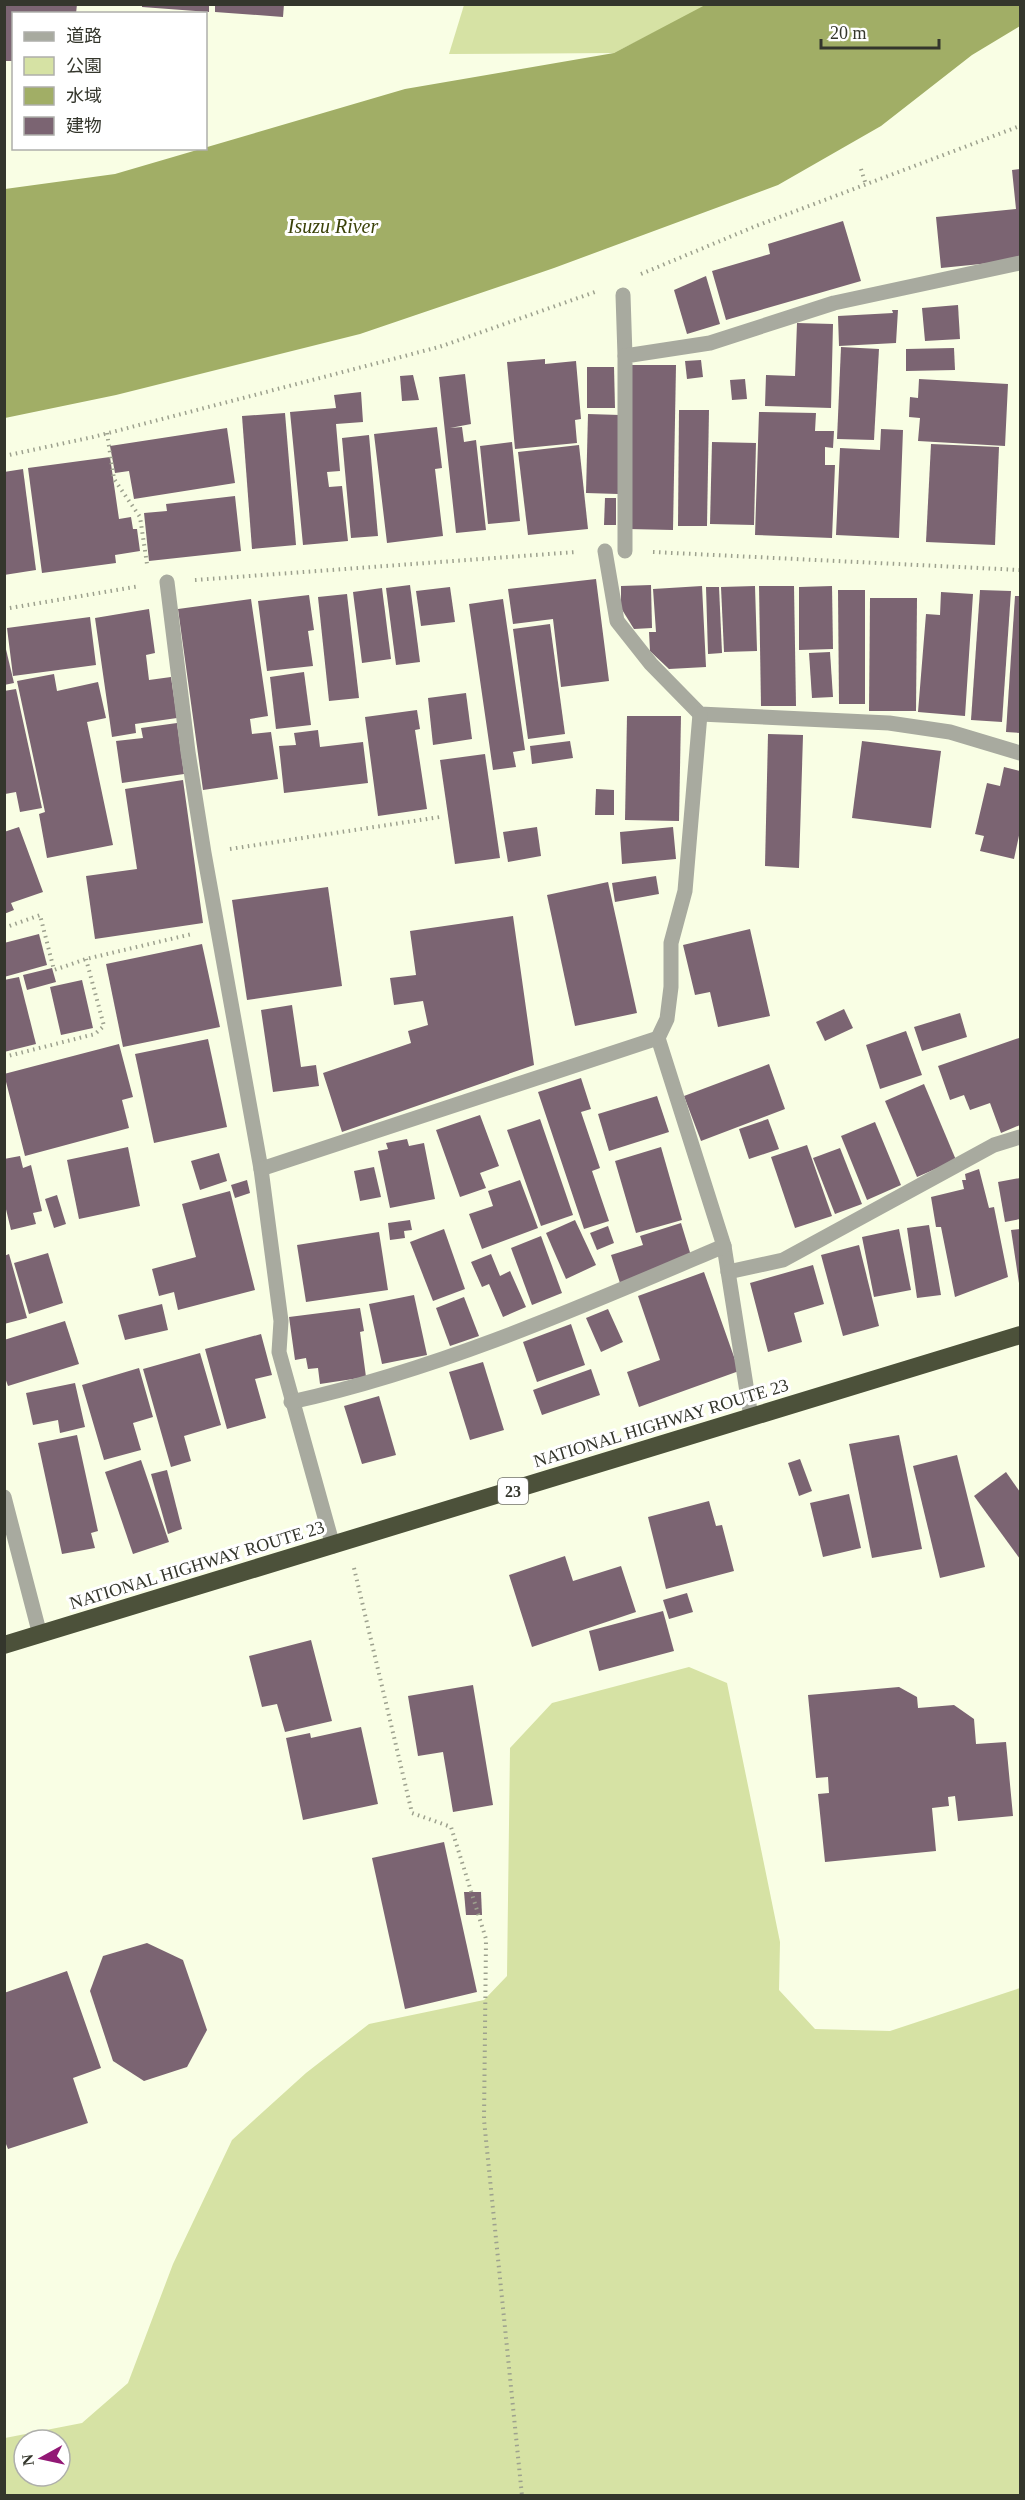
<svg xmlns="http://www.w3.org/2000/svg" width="1025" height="2500" viewBox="0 0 1025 2500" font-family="'Times New Roman','Noto Sans JP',serif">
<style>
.green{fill:#d6e2a4;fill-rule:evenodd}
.water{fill:#a1ae66}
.building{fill:#7b6472}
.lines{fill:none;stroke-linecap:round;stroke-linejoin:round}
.path{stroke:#9da18e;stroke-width:4;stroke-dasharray:1.5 4.5;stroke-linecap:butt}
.minor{stroke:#a8aa9f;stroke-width:15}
.highway{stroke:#4c513a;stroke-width:18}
.labels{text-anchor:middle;stroke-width:6;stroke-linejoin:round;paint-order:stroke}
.shield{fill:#fff;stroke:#71726b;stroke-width:1.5}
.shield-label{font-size:16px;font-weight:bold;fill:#34362c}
.street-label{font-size:18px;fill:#34362c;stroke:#fff}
.water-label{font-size:20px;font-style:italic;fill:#3b4209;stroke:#fff}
</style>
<rect width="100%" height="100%" fill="#f9fee4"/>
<g class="green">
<path d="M 464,5 L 708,5 L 614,53 L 449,54 Z"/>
<path d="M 689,1667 L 727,1683 L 780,1942 L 779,1990 L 815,2029 L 890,2031 L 1020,1988 L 1020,2495 L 5,2495 L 5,2438 L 82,2423 L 128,2383 L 173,2264 L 232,2140 L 306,2073 L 369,2024 L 484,2000 L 507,1976 L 510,1748 L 552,1703 ZM 24,2440 L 60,2440 L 60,2476 L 24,2476 Z"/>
</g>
<path class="water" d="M 707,4 L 1020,5 L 1020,26 L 972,55 L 881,126 L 778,185 L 554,268 L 360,334 L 116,395 L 5,418 L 5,189 L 115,174 L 405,89 L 614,53 Z"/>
<g class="building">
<path d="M 4,4 L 77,4 L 76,14 L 14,14 L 14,61 L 4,61 Z"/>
<path d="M 142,4 L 209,4 L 209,12 L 142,7 Z"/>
<path d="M 215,4 L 284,4 L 283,17 L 215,12 Z"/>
<path d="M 1020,169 L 1020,260 L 941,268 L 936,217 L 1016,209 L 1012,170 Z"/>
<path d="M 843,221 L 861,281 L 726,320 L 712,271 L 770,254 L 768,244 Z"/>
<path d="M 706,276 L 720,324 L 687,334 L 674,290 Z"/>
<path d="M 958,305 L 960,339 L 925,341 L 922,308 Z"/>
<path d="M 892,310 L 898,310 L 896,343 L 839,346 L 838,316 L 893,313 Z"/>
<path d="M 797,323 L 833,324 L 831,408 L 765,406 L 766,375 L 795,376 Z"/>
<path d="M 841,347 L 879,349 L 874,440 L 837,439 Z"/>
<path d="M 954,348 L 955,370 L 906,371 L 906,349 Z"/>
<path d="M 545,359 L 545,364 L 576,361 L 581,419 L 575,420 L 577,443 L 515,449 L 507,362 Z"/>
<path d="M 701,360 L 703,377 L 687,379 L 685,361 Z"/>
<path d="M 631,365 L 676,365 L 673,530 L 628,529 Z"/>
<path d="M 587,367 L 614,367 L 615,408 L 587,408 Z"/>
<path d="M 465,374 L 471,424 L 450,428 L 462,427 L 464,442 L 476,440 L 486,530 L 456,533 L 439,377 Z"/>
<path d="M 413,375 L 419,400 L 402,401 L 400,376 Z"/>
<path d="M 745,379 L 747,399 L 732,400 L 730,380 Z"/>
<path d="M 919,379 L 1008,384 L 1005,446 L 918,441 L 920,418 L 909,417 L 910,397 L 918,398 Z"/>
<path d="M 361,392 L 363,422 L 336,424 L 340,471 L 327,472 L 329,487 L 342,486 L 348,541 L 303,545 L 290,412 L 336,408 L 334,395 Z"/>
<path d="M 679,410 L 709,410 L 707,526 L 678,526 Z"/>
<path d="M 759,412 L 816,413 L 815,431 L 834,431 L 833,448 L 825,447 L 825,465 L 835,465 L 832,538 L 755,535 Z"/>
<path d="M 285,413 L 296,545 L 252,549 L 242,416 Z"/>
<path d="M 588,414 L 620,415 L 618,494 L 586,493 Z"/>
<path d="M 437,427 L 442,468 L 435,469 L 443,536 L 387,543 L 374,434 Z"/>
<path d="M 227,428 L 235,483 L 134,499 L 129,471 L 115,473 L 110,446 Z"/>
<path d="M 881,429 L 903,430 L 899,538 L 836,535 L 840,448 L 880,450 Z"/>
<path d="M 369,435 L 378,536 L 351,538 L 342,438 Z"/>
<path d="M 512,442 L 520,521 L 488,524 L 480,446 Z"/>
<path d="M 712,442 L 756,443 L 754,525 L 710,524 Z"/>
<path d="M 931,444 L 999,447 L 995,545 L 926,542 Z"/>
<path d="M 579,445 L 588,529 L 528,535 L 518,452 Z"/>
<path d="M 110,457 L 119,519 L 131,517 L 133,529 L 137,529 L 140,551 L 115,555 L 116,563 L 42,573 L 28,468 Z"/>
<path d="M 23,469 L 36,570 L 4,575 L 4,472 Z"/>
<path d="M 235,496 L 241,551 L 149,561 L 144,513 L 167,511 L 166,504 Z"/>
<path d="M 605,498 L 616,498 L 616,525 L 604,525 Z"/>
<path d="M 596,579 L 609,681 L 561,687 L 553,619 L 513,624 L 508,589 Z"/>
<path d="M 410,585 L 420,662 L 396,665 L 386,588 Z"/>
<path d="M 651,585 L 652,628 L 634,629 L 621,608 L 621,586 Z"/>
<path d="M 702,586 L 706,667 L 669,669 L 650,651 L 649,632 L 656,632 L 653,589 Z"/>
<path d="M 755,586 L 757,651 L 724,652 L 721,587 Z"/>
<path d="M 759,586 L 794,586 L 796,706 L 761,706 Z"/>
<path d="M 832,586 L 833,649 L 799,650 L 799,587 Z"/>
<path d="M 450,587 L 455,622 L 421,626 L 416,591 Z"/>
<path d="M 706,587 L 719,587 L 722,653 L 708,654 Z"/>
<path d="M 382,588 L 391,659 L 362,663 L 353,592 Z"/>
<path d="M 838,590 L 865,590 L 865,704 L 839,704 Z"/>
<path d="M 980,590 L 1011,591 L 1002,722 L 971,720 Z"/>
<path d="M 941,592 L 973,594 L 965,716 L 918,712 L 926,614 L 940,615 Z"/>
<path d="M 347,594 L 359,698 L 329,701 L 318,597 Z"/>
<path d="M 309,595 L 314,630 L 308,631 L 313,666 L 267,671 L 258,601 Z"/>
<path d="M 1015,596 L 1020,596 L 1020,733 L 1006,732 Z"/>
<path d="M 870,598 L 917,598 L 916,711 L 869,711 Z"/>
<path d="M 251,599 L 268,716 L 250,719 L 252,734 L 271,732 L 278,779 L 203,790 L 178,609 Z"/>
<path d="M 503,599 L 525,750 L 513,752 L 516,767 L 493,770 L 469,604 Z"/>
<path d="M 149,609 L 155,653 L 146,655 L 149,680 L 171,677 L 177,718 L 135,724 L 136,733 L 112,737 L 95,618 Z"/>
<path d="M 90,617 L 96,665 L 13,676 L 7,628 Z"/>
<path d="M 550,624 L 565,734 L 528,739 L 513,629 Z"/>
<path d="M 4,641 L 14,683 L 4,685 Z"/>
<path d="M 830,652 L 833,697 L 812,698 L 809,653 Z"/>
<path d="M 304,672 L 311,725 L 276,729 L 270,677 Z"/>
<path d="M 54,674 L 57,691 L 98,682 L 106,718 L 87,722 L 113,845 L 47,858 L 39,814 L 45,812 L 17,681 Z"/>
<path d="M 16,689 L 42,808 L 20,812 L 16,792 L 5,794 L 4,791 L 4,691 Z"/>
<path d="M 466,693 L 472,739 L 433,745 L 428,698 Z"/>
<path d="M 417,710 L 420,729 L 415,730 L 427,809 L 378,816 L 365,717 Z"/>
<path d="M 627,716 L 681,716 L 679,821 L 625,820 Z"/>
<path d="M 177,723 L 184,774 L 122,783 L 116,741 L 143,738 L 141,728 Z"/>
<path d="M 318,730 L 320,747 L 363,742 L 368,783 L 284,793 L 279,746 L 296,745 L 294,733 Z"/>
<path d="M 768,734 L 803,735 L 799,868 L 765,866 Z"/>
<path d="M 570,741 L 573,758 L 532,764 L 530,746 Z"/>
<path d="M 862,741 L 941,751 L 931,828 L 852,818 Z"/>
<path d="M 485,754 L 500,858 L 455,864 L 440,760 Z"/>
<path d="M 1004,767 L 1020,771 L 1020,831 L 1014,859 L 980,851 L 984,836 L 975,834 L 987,783 L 1000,786 Z"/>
<path d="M 183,780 L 203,923 L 95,939 L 86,876 L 137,869 L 125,789 Z"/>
<path d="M 596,789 L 614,790 L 614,815 L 595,815 Z"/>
<path d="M 19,827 L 43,892 L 11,903 L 14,910 L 4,914 L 4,832 Z"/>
<path d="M 537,827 L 541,856 L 508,862 L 503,832 Z"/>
<path d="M 673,827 L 676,859 L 622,864 L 620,832 Z"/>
<path d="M 656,876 L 659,894 L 615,902 L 612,883 Z"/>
<path d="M 608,882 L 637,1013 L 575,1026 L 547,895 Z"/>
<path d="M 328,887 L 342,986 L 247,1000 L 232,900 Z"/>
<path d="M 513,916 L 534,1065 L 342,1132 L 323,1073 L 411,1043 L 408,1031 L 428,1025 L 423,1001 L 394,1005 L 390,978 L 416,975 L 410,931 Z"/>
<path d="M 750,929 L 770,1016 L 718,1027 L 710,992 L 695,995 L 683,945 Z"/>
<path d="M 39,934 L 47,965 L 4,977 L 4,943 Z"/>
<path d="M 202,944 L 220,1027 L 123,1047 L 106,964 Z"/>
<path d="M 52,968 L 56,982 L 27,990 L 23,975 Z"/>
<path d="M 19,977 L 36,1044 L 4,1052 L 4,980 Z"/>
<path d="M 82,980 L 93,1028 L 61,1035 L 50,987 Z"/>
<path d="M 292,1005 L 301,1067 L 316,1065 L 319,1086 L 273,1092 L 261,1010 Z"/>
<path d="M 844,1009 L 853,1028 L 825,1041 L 816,1022 Z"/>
<path d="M 960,1013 L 967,1037 L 922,1051 L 914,1027 Z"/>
<path d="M 906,1031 L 922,1075 L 880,1089 L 866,1045 Z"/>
<path d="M 1019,1038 L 1020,1043 L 1020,1125 L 1001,1133 L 990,1103 L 970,1110 L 964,1095 L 950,1100 L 938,1066 Z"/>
<path d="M 208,1039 L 227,1127 L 154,1143 L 135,1054 Z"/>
<path d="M 119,1044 L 133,1097 L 122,1100 L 129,1128 L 25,1156 L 4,1074 Z"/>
<path d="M 769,1064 L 785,1109 L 701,1141 L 684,1096 Z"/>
<path d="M 581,1078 L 591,1109 L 581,1112 L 600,1168 L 592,1171 L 609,1221 L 584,1229 L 538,1092 Z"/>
<path d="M 924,1084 L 956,1160 L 917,1177 L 885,1101 Z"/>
<path d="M 657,1096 L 669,1132 L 609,1151 L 598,1114 Z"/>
<path d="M 480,1115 L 499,1166 L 480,1173 L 486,1188 L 460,1197 L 436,1130 Z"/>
<path d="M 540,1119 L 573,1215 L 541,1226 L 507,1130 Z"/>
<path d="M 768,1119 L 779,1149 L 749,1159 L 739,1129 Z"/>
<path d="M 875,1122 L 901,1185 L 867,1200 L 841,1136 Z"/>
<path d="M 407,1139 L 409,1146 L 424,1143 L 435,1199 L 390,1208 L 378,1151 L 388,1149 L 386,1143 Z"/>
<path d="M 807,1145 L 832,1216 L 795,1228 L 771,1157 Z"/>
<path d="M 128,1147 L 140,1206 L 79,1219 L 67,1160 Z"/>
<path d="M 661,1147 L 682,1220 L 636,1233 L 615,1161 Z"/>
<path d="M 840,1148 L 862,1204 L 835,1214 L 813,1158 Z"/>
<path d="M 219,1153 L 227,1181 L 200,1190 L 191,1161 Z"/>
<path d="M 20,1156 L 23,1168 L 31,1165 L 42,1211 L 33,1213 L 36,1224 L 11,1230 L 4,1201 L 4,1159 Z"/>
<path d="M 374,1167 L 381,1197 L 360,1201 L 354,1171 Z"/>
<path d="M 979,1169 L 989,1208 L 994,1207 L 1008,1277 L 955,1297 L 941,1227 L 936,1227 L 931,1197 L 964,1189 L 962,1180 L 966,1180 L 965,1174 Z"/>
<path d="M 1020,1178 L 1020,1219 L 1005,1222 L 998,1182 Z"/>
<path d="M 247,1180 L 250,1193 L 235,1198 L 231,1185 Z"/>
<path d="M 520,1180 L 538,1228 L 482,1249 L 469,1214 L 493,1206 L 488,1191 Z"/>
<path d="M 230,1191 L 255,1290 L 178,1310 L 174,1292 L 159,1296 L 152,1269 L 196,1257 L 182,1204 Z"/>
<path d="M 57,1195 L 66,1224 L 54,1228 L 45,1199 Z"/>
<path d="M 410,1220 L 412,1230 L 404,1231 L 405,1238 L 390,1240 L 388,1223 Z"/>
<path d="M 575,1220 L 596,1265 L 566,1279 L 546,1233 Z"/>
<path d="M 681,1223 L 692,1259 L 620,1283 L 611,1255 L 643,1245 L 640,1236 Z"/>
<path d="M 929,1225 L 941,1295 L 917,1298 L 907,1228 Z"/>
<path d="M 608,1226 L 614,1243 L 597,1250 L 590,1233 Z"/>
<path d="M 444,1229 L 465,1289 L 433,1301 L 410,1242 Z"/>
<path d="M 899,1229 L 911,1290 L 874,1297 L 862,1237 Z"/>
<path d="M 1020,1229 L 1020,1282 L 1019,1283 L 1011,1230 Z"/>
<path d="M 379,1232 L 388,1290 L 306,1302 L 297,1245 Z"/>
<path d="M 541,1236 L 562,1293 L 532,1305 L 511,1248 Z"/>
<path d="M 859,1245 L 879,1326 L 843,1336 L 821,1255 Z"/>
<path d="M 48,1253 L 63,1303 L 29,1314 L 14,1263 Z"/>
<path d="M 9,1254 L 27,1318 L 4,1324 L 4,1256 Z"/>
<path d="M 491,1254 L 500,1276 L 510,1271 L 526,1307 L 503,1317 L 489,1284 L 482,1287 L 471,1262 Z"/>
<path d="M 813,1265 L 824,1304 L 794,1313 L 802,1342 L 768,1352 L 750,1283 Z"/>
<path d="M 704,1272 L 739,1371 L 639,1407 L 627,1372 L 660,1360 L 638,1296 Z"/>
<path d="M 414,1295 L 427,1355 L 382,1364 L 369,1304 Z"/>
<path d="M 464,1297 L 479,1336 L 450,1346 L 436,1308 Z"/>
<path d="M 162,1304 L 168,1330 L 125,1340 L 118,1315 Z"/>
<path d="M 360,1308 L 364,1331 L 360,1332 L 366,1377 L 320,1384 L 318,1368 L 308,1369 L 306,1358 L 295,1360 L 289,1317 Z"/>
<path d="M 608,1309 L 623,1342 L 601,1352 L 586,1318 Z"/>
<path d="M 65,1321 L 79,1364 L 8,1386 L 4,1375 L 4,1340 Z"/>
<path d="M 571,1324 L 585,1365 L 537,1382 L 523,1342 Z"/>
<path d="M 261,1334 L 272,1375 L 255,1379 L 266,1418 L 227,1429 L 205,1349 Z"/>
<path d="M 200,1353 L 221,1425 L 184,1436 L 191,1461 L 171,1467 L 143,1369 Z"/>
<path d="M 483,1362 L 504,1430 L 470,1440 L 449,1372 Z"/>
<path d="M 139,1368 L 153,1417 L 133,1423 L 141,1450 L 104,1460 L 82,1385 Z"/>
<path d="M 591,1369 L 600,1395 L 542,1415 L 533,1390 Z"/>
<path d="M 75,1383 L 85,1427 L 60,1433 L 58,1420 L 33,1425 L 26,1393 Z"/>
<path d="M 379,1396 L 396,1455 L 362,1464 L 344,1406 Z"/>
<path d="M 77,1435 L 98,1531 L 91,1533 L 95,1548 L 62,1554 L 38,1443 Z"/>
<path d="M 899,1435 L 922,1549 L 872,1558 L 849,1444 Z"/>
<path d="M 957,1455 L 985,1567 L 940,1578 L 913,1466 Z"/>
<path d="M 800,1459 L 812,1491 L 799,1496 L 788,1463 Z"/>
<path d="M 141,1460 L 169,1542 L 133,1554 L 105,1472 Z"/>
<path d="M 167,1470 L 182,1529 L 168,1534 L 151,1474 Z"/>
<path d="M 1006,1472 L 1020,1492 L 1020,1559 L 974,1496 Z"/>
<path d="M 849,1494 L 861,1548 L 823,1557 L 810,1503 Z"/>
<path d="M 709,1501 L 716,1526 L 722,1525 L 734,1571 L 666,1589 L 648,1517 Z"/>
<path d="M 565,1556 L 573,1581 L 621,1566 L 636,1612 L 532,1647 L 509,1575 Z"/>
<path d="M 687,1593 L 693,1612 L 669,1619 L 663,1600 Z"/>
<path d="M 663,1611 L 674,1651 L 599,1671 L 589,1631 Z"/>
<path d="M 311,1640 L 332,1721 L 285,1732 L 277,1704 L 262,1707 L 249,1656 Z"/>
<path d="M 473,1685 L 493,1805 L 453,1812 L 443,1752 L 418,1756 L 408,1696 Z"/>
<path d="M 899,1687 L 917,1697 L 918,1708 L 954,1705 L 974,1719 L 976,1744 L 1006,1742 L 1013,1816 L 958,1821 L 955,1796 L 948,1797 L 949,1806 L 932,1808 L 936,1851 L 825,1862 L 818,1794 L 829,1793 L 828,1777 L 816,1778 L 808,1695 Z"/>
<path d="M 361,1727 L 378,1804 L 303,1820 L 286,1738 L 310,1733 L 311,1738 Z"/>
<path d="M 444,1842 L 477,1992 L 405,2009 L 372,1858 Z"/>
<path d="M 464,1892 L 481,1892 L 482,1915 L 466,1915 Z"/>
<path d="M 147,1943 L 183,1960 L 207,2030 L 187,2067 L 144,2081 L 113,2061 L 90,1991 L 103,1956 Z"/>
<path d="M 67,1971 L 101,2068 L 73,2078 L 88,2123 L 8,2149 L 4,2139 L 4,1993 Z"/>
</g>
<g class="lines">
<g class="path">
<path d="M 861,169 L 866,185"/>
<path d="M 641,274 L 756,226 L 1020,126"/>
<path d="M 107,433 L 114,479 L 140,517 L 147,564"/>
<path d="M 4,456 L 93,437 L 439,347 L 595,292"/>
<path d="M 653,552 L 1020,570"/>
<path d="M 195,580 L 576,552"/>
<path d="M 4,609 L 140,586"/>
<path d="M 230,849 L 440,817"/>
<path d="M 4,928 L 40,915 L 54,970 L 86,959 L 192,934"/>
<path d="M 4,1057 L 95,1034 L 104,1026 L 86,959"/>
<path d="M 354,1568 L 412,1813 L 451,1827 L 486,1939 L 484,2120 L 522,2496"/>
</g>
<g class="minor">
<path d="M 623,295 L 625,356"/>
<path d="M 605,551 L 617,621 L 651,664 L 700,714 L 889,723 L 950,732 L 1020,753"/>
<path d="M 625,551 L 625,356 L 710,343 L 834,303 L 1020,263"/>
<path d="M 167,582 L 188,752 L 204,853 L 261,1169 L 281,1321 L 279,1352 L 333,1546"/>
<path d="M 700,714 L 685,891 L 671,943 L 671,987 L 667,1019 L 658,1038 L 724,1246 L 751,1417"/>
<path d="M 261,1169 L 658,1038"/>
<path d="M 728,1272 L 783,1260 L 994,1145 L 1020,1137"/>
<path d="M 291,1402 C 441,1369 583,1306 724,1246"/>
<path d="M 4,1497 L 40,1635"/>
</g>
<path class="highway" d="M 4,1645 L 1020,1335"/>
</g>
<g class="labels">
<rect class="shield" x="498" y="1478" width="30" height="26" rx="4.5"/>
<g class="shield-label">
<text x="513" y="1497">23</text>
</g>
<g class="street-label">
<text transform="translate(661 1423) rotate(-17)" y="6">NATIONAL HIGHWAY ROUTE 23</text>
<text transform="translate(197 1565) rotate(-17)" y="6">NATIONAL HIGHWAY ROUTE 23</text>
</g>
<g class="water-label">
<text x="333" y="233">Isuzu River</text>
</g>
</g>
<rect width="1025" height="2500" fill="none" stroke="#34362c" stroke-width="12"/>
<rect x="12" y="12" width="195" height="138" fill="#ffffff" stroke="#aeafab" stroke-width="1.5"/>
<rect x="24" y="32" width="30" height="9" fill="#a8aa9f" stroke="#aeafab" stroke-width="1.5"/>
<text x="66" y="42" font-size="18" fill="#34362c">道路</text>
<rect x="24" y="57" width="30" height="18" fill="#d6e2a4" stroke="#aeafab" stroke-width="1.5"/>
<text x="66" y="72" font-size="18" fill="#34362c">公園</text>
<rect x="24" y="87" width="30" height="18" fill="#a1ae66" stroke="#aeafab" stroke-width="1.5"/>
<text x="66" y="102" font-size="18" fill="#34362c">水域</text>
<rect x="24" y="117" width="30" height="18" fill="#7b6472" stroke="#aeafab" stroke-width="1.5"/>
<text x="66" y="132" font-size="18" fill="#34362c">建物</text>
<g transform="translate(42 2458) rotate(262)"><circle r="28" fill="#ffffff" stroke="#aeafab" stroke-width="1.5"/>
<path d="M0-4.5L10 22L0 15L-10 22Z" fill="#921875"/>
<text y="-9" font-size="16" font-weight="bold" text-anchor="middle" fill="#34362c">N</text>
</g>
<path d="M821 39v9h118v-9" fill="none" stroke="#34362c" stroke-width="3"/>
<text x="830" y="39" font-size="18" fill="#34362c" stroke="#ffffff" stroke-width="4.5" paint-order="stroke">20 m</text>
</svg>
